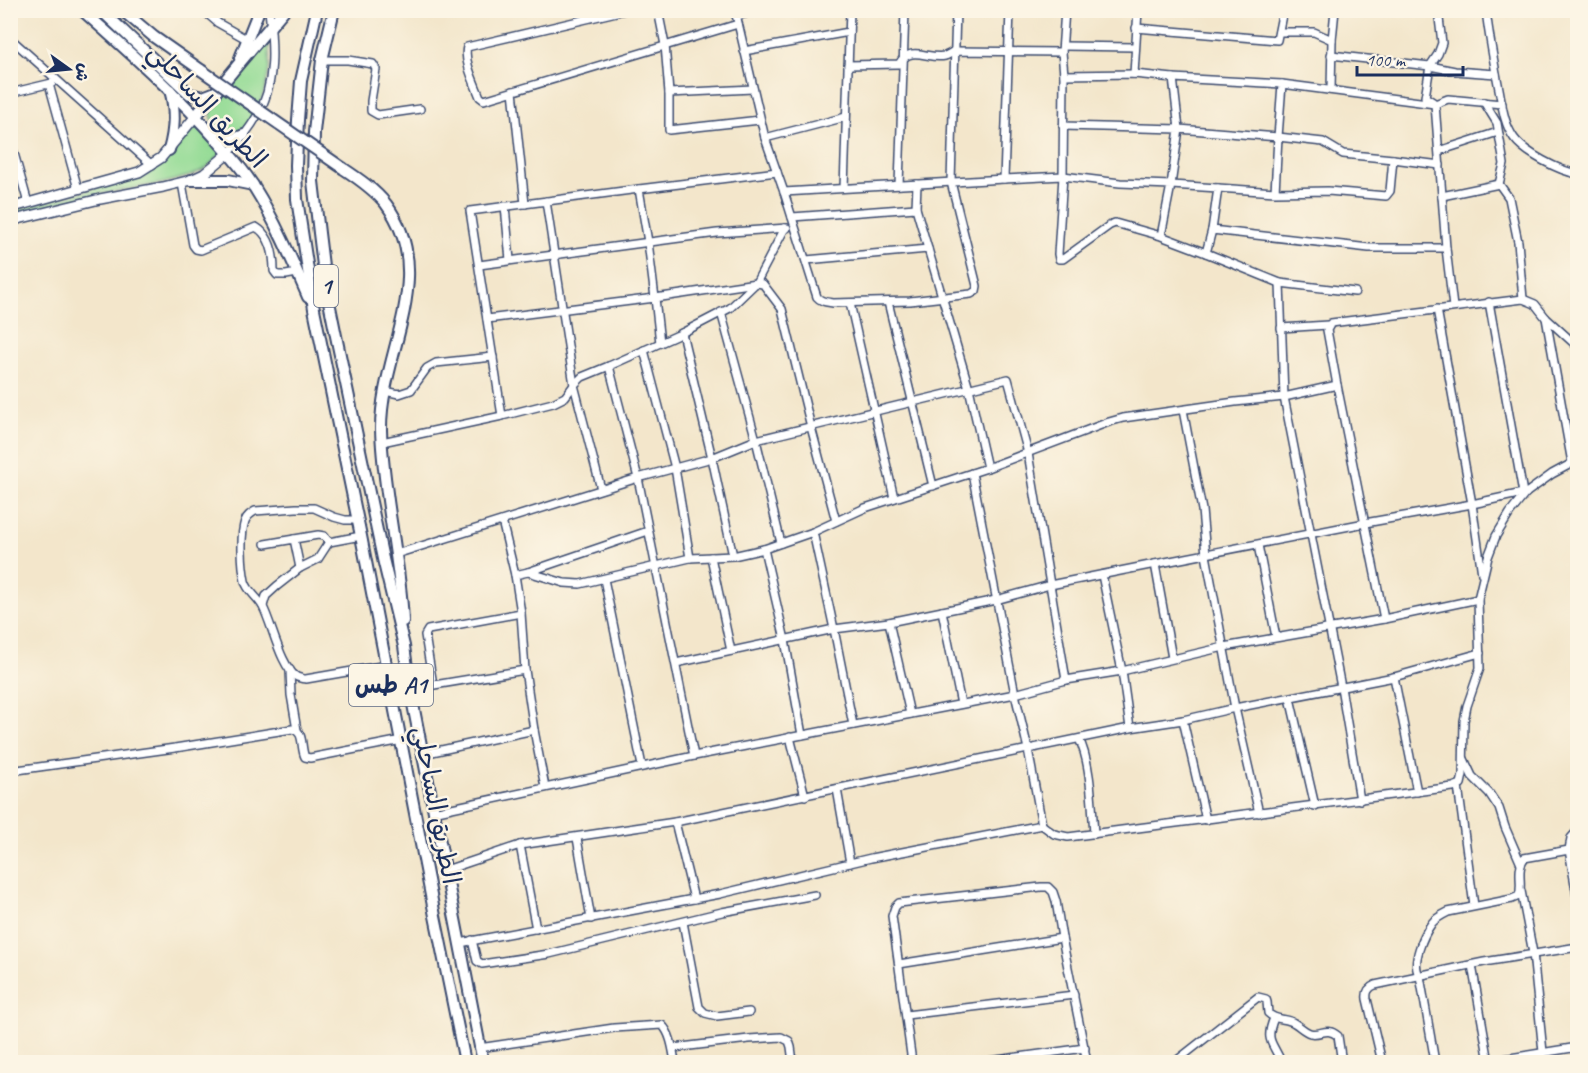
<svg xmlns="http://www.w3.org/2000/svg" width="1588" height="1073" viewBox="0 0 1588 1073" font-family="Caveat,'Playpen Sans Arabic',sans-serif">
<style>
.green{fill:#94db95;stroke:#58857a;stroke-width:1.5}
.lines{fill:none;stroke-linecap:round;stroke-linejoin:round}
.minor-casing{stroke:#3b4a6e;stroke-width:10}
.major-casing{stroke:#3b4a6e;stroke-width:12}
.highway-casing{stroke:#3b4a6e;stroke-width:14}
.minor{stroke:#fff;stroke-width:7}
.major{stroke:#fff;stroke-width:9}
.highway{stroke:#fff;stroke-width:10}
.highway-bridge-casing{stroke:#3b4a6e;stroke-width:14;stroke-linecap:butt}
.highway-bridge{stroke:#fff;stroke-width:10}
.labels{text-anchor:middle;stroke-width:5;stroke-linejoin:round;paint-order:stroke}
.shield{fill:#fcf5e5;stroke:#5e6a86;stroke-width:1.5}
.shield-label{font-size:24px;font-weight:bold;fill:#1b2f5e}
.street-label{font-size:26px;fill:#1b2f5e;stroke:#fcf5e5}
</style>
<rect width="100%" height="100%" fill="#fcf5e5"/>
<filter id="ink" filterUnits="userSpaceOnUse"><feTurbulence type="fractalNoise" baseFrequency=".0167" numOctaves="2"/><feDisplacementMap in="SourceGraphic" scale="12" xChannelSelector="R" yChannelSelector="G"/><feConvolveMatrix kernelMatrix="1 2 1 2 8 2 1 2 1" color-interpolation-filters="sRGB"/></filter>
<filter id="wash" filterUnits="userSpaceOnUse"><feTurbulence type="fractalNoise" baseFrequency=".008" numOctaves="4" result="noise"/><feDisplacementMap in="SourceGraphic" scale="24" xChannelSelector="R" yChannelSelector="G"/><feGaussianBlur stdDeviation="1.35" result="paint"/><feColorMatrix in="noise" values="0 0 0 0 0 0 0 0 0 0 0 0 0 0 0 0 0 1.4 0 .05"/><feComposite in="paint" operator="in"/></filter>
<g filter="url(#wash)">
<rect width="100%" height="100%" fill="#f3e6cb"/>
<g class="green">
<path d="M 268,39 L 269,39 C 269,48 270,58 269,68 C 267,85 258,117 245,129 C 229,145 206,127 212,106 Z"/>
<path d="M 196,124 L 223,152 L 205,169 L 190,176 L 164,183 L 82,197 L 11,215 L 11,211 L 144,175 C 166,164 180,143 196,124 Z"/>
</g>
</g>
<g filter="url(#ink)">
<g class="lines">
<defs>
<g id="minor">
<path d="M 203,10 L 218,23 L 248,40"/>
<path d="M 625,10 L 467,47 C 463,60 475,84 480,97 L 484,100 L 738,24"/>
<path d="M 658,10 L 665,45 L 669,93 L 753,89"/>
<path d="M 735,10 L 765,138 L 784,192 L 817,297 C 821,302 827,302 833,303 L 910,301 L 971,294 L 976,291 L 977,286 L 951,182 L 956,10"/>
<path d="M 1486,10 C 1489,37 1494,63 1499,89 C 1502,105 1504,124 1514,138 C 1525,153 1559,171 1578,174"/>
<path d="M 736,16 L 760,10"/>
<path d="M 1136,28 L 1277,40 L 1283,10"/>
<path d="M 1279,32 L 1314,32 L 1332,40 L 1335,10"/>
<path d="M 10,38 L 152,165"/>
<path d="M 1063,46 L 1135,47"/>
<path d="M 744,51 L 849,32"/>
<path d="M 1331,55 L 1430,66 L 1438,54 L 1442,43 L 1438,10"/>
<path d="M 322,60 L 348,60 L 373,64 L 376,69 L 371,101 L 371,111 L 378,115 L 420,109"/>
<path d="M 848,65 L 899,64 C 911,44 927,60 945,56 C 948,55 951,53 954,51 L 1062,52"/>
<path d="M 1134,74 L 1138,10"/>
<path d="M 1064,75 L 1134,74 L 1173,78"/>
<path d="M 49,84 L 78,189"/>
<path d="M 1282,84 L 1435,104 L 1448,99 L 1502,104"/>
<path d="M 1331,90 L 1332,40"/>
<path d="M 513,91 L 525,204"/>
<path d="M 10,93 L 52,83"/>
<path d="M 669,93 L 669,130 L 760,120"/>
<path d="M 1433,102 L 1425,97 L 1430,66 L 1455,71 L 1496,74"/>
<path d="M 1484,102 L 1497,123 L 1504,164 L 1499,184 L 1509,198 L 1518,242 L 1523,299"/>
<path d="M 1435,104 L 1446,248 L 1453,307"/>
<path d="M 1063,126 L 1179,129 L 1173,78 L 1282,84 L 1278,137 L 1179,129 L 1171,185 L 1218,188 L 1212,230"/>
<path d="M 765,138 L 846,117"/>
<path d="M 10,139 L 28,203"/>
<path d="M 1439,151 L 1498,132"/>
<path d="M 229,153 C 239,142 249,130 257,116 C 276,85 273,45 269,10"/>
<path d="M 1393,159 L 1440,165"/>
<path d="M 777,172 L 639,189 L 648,242 L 655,298 L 756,283 L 763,284 L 782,309 L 811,427 L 836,521"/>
<path d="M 1004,179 L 1010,10"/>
<path d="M 182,183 L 193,245 L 196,249 L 201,250 L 256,227 C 271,236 274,254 274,271 L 277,275 L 286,275 L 297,273"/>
<path d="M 917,184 L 916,208 L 969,388 L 987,468"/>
<path d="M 899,185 L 905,10"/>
<path d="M 844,188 L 850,10"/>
<path d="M 1218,188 L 1275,192 L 1328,191 L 1386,196 L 1390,191 L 1393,159 L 1343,154 L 1323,142 L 1278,137 L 1275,192"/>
<path d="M 784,192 L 1004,179 L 1063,176 L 1064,75 L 1062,52 L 1065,10"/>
<path d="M 1442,196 L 1499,184"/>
<path d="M 546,201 L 574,385 L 565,397 L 553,403 L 502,416 L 470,211 C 527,204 583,196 639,189"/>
<path d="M 505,206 L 510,260"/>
<path d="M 792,217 L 916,208"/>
<path d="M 1161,236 L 1171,185 L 1120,183 L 1063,176 L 1058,254 L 1059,259 L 1063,259 L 1110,225 L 1115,223 L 1161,236 L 1206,253"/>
<path d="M 806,260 L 928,249"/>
<path d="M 479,265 L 717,233 L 787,228"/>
<path d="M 1280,283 L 1284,397 L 1341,687 L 1360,800"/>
<path d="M 1355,292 L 1280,283 L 1206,253 L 1212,230 L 1369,248 L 1446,248"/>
<path d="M 888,302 L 933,486"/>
<path d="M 1489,302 L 1523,493 L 1526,493"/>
<path d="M 850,303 L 894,498"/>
<path d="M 1437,309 L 1472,504 L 1482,574"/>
<path d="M 721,312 L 756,440 L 781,543"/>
<path d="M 1546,318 L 1572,463"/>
<path d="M 487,319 L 655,298 L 660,343"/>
<path d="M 1281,328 L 1328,325"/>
<path d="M 682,333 L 712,458 L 733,556"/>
<path d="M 644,350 L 675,468 L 690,558"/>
<path d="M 609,366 L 638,478 L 694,756"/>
<path d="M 385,391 L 399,394 L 411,390 L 427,368 L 436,363 L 493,357"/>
<path d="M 1183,410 L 1202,510 L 1206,555 L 1235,708 L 1259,813"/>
<path d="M 382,442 L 502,416"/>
<path d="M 972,473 L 1015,694 L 1028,749 L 1042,825 L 1054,834 L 1068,837 L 1453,787 L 1461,784 L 1463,775 L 1464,721 L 1467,706 L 1480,668 L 1478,599 L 1488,557 L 1496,536 L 1510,513 L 1526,493 L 1552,474 L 1578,460"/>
<path d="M 601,489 L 574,385 L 582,377 L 609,366 L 678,335 L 730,308 L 756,283 L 785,228"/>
<path d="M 358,520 L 345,520 L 334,517 L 314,508 L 296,508 L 255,511 C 250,514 247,516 245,521 C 240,535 242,566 245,581 C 247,591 258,597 263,607 C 272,624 281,668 297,677 C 300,678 303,679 306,679 L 387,665"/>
<path d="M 502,521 L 515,575"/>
<path d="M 813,532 L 834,629 L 853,725"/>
<path d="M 294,539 L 300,568"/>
<path d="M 265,544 L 318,535 L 324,536 L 329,542"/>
<path d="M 1258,545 L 1276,637"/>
<path d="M 764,549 L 785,640 L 802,735"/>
<path d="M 396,554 L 638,478 L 712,458 L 756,440 L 1008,379 L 1028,453 L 1066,680"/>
<path d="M 711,557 L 731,651"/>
<path d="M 1155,564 L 1172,658"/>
<path d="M 528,572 L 648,531"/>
<path d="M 1102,575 L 1122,671 L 1130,728"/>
<path d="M 604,579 L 642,766"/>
<path d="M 263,606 L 266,596 L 277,586 L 300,568 L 318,559 L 329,542 L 361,536"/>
<path d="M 942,611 L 961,704"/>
<path d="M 1384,619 L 1337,385 L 1327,330 L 1331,323 L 1523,299 L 1535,304 L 1546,318 L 1578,347"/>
<path d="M 889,622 L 910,714"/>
<path d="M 676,663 L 834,629 L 889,622 L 996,600 L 1050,585 L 1155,564 L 1365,523 L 1472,504 L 1523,493"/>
<path d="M 290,670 L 291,695 L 297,730"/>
<path d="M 1394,677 L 1417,792"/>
<path d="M 433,685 L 425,635 L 428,630 L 521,613"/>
<path d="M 410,689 L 525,670"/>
<path d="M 1290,698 L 1315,806"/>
<path d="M 1183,720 L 1206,820"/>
<path d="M 790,737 L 805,796"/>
<path d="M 1079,739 C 1091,762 1092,807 1094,834"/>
<path d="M 423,754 L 534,730"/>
<path d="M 1464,759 L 1472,776 L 1489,793 L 1499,808 L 1505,827 L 1521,864"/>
<path d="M 10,771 L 175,748 L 292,729 C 305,731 300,747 305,757 L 310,758 L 402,740"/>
<path d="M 1458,786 L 1474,906"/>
<path d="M 545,787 L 534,730 L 525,670 L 521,613 L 515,575 L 528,572 L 564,583 L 580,584 L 690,558 L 733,556 L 764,549 L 813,532 L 865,508 L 987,468 L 1109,422 L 1123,418 L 1235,402 L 1284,397 L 1337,385"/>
<path d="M 837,789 L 850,863"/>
<path d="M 433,812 L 694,756 L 1015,694 L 1066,680 L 1122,671 L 1224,647 L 1384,619 L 1478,599"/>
<path d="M 675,822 L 694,899"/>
<path d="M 577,838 L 591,919"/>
<path d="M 520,845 L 536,929"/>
<path d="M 1569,850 L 1578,902"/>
<path d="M 446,870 L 520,845 L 675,822 L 1130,728 L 1183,720 L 1235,708 L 1394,677 L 1480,653"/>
<path d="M 1521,891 L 1533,953 L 1543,1052"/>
<path d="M 683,922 L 699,1007 L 705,1013 L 717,1016 L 749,1012"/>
<path d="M 472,940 L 477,961 L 482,964 L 549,954 L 722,912 L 815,895"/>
<path d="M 460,943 L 720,894 L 871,858 L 1042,825"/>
<path d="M 899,964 L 1062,938"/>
<path d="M 1472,965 L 1489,1062"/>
<path d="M 906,1015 L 1074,995"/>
<path d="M 1274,1018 C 1264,1042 1274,1043 1281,1062"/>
<path d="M 479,1048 L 614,1028 L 662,1025 C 671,1033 673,1051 675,1062"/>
<path d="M 673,1048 L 749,1039 L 781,1037 L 789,1041 L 791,1047 L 793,1062"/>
<path d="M 912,1062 L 892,916 L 895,907 L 899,903 L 1041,887 L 1048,887 L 1053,892 L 1056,901 L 1062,938 L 1087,1062"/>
<path d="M 982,1062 L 1085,1048"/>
<path d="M 1175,1062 L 1258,997 L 1266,999 L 1267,1002 L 1268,1013 C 1275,1020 1282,1018 1290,1021 C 1297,1023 1303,1031 1310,1033 C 1321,1036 1326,1026 1338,1036 L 1341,1056 L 1339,1062"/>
<path d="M 1382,1062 L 1367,999 C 1366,992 1368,988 1375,985 L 1484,962 L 1578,947"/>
<path d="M 1435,1062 L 1420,976 C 1410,964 1424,934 1432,923 C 1436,918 1442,915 1448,912 L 1512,899 L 1519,896 C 1523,883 1516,871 1524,858 L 1569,850 L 1571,838 L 1578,830"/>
<path d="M 1485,1062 L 1578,1047"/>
</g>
<g id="major">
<path d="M 10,208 L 139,172 L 161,158 L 195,117"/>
<path d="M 10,221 L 100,199 L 163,187 L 191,180 L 204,174 L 229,153"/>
</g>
<g id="highway">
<path d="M 82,10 C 129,52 176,93 217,140 C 230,155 244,170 254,187 C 276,222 292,260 308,297"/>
<path d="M 101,10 L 190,94 L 203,97 L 216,92"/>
<path d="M 122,10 L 154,37 L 201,70"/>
<path d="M 317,10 L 301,81 L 298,120 L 296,165 L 297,199 L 314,309 L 361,536 L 435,916 L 465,1062"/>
<path d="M 334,10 L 322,60 L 314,132 L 313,181 L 319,233 L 325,282 L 336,336 L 383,559 L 404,646 L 410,689 L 483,1062"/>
<path d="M 240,58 L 259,10"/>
<path d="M 195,117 L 237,66 L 284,10"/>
<path d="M 213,134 C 224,139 233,141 244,135"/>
<path d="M 169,150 C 175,129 176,111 170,90"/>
<path d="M 344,169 C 359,179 375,190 386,204 C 439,276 380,353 381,430 C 383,494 400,557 403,621"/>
<path d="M 191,180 L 228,180 L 253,185"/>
</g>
</defs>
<use href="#minor" class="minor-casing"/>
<use href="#major" class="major-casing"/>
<use href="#highway" class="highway-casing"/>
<use href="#minor" class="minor"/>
<use href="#major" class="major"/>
<use href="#highway" class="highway"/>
<defs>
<path id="highway-bridge" d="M 201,70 L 344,169"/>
</defs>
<use href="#highway-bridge" class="highway-bridge-casing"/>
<use href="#highway-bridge" class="highway-bridge"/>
</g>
</g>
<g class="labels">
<g class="shield">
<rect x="314" y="265" width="24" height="42" rx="4.5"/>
<rect x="349" y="664" width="84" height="42" rx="4.5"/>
</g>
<g class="shield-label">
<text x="326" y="294">1</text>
<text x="391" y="693">طس A1</text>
</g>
<g class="street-label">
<text transform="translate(208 105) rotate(47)" y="9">الطريق الساحلي</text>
<text transform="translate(437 805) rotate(79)" y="9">الطريق الساحلي</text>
</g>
</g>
<rect width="1588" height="1073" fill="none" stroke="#fcf5e5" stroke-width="36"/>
<g transform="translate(69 69) rotate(105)" stroke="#fcf5e5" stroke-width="4.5" paint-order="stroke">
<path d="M0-4.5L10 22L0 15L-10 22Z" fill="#1b2f5e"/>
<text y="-9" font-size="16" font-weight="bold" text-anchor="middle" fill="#1b2f5e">ش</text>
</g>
<path d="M1357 66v9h106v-9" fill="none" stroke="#1b2f5e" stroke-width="3"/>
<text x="1366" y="66" font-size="18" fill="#1b2f5e" stroke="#fcf5e5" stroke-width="4.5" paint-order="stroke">100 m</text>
</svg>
